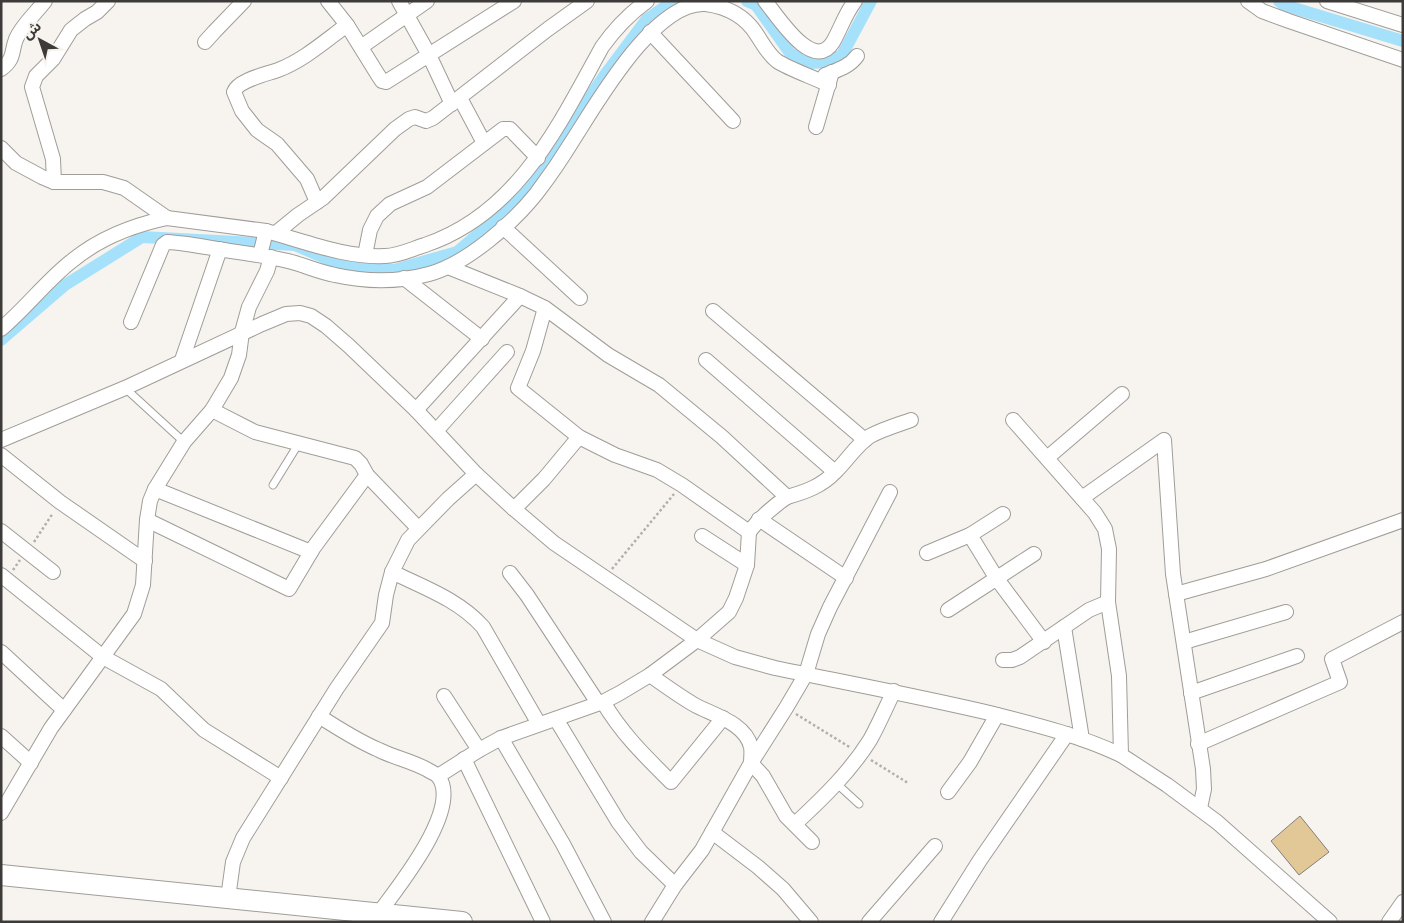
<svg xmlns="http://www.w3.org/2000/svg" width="1404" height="923" viewBox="0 0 1404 923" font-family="Helvetica,'Noto Sans Arabic',sans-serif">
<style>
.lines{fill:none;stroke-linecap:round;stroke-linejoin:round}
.canal{stroke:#a6e1fc;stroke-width:12}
.building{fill:#e3c897;stroke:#82807b}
.lane-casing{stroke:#a09d99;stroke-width:9}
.street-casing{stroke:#a09d99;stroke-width:16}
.secondary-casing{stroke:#a09d99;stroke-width:22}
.path{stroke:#b1afab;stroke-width:2.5;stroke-dasharray:2.5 2.5;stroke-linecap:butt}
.lane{stroke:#fff;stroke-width:7}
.street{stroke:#fff;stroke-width:14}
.secondary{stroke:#fff;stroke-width:20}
</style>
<rect width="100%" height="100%" fill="#f7f4ef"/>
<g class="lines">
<g class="canal">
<path d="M 747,1 L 756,5 L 790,53 L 810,63 L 826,62 L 842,55 L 871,1"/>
<path d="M 1279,1 L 1284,5 L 1403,41"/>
<path d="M 1,340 L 65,285 L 142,237 L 295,245 L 339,264 L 394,270 L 457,252 L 523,196 L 604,76 L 646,20 L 673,1"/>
</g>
</g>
<path class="building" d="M 1300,816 L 1329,852 L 1299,875 L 1271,841 Z"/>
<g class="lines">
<defs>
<g id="lane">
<path d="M 125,388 L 184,442"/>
<path d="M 273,485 L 299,443"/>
<path d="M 836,783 L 859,804"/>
</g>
<g id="street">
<path d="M 328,1 L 347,25 L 378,75 L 382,81 L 386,82 L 514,1"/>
<path d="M 399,1 L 429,55 L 452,104"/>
<path d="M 765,1 C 777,15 813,74 833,42 C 841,28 845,14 855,1"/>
<path d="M 1248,1 L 1262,11 L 1289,21 L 1403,60"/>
<path d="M 1327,1 L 1403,25"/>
<path d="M 650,32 L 733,121"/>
<path d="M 205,42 L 214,32 L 244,1"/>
<path d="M 361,47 L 427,1"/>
<path d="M 1,69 C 15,59 11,52 16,39 C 22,25 36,13 45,1"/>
<path d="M 825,75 C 837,70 849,67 857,56"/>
<path d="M 460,98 L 484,143"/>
<path d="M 816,127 L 832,72"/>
<path d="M 1,148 L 16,163 L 42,177 L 54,182 L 103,182 L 124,188 L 167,218 L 266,231"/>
<path d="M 54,182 L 53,159 L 32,87 L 36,76 L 53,59 L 71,30 L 85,19 L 97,12 L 108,1"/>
<path d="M 317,202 L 307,179 L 277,144 L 257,130 L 242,111 L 234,92 C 238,80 267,74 278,70 C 304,60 325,41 347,25"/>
<path d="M 503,227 L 580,298"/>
<path d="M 276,233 L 298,215 L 323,198 L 395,129 L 409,119 L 415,117 L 426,121 L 433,118 L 548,29 L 587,1"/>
<path d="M 260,255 L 266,231 C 304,241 345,258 385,256 C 398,256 412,249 425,245 C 517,214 558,127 602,47 C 614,30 629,14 647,1"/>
<path d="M 365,255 L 370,230 L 377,216 L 390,204 L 427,187 L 503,129 L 510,129 L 538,158"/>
<path d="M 448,267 L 520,296 L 545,308 L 608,355 L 659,385 L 722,437 L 787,497 C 772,507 760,518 749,532 L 682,485 L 657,470 L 615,455 L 579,437 L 518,388 L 533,351 L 545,308"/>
<path d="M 404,278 L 482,339"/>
<path d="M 713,311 L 865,440"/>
<path d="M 131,322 L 163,245 L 167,242 C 186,243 205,247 224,250 C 245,253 267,256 288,261 C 304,265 319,272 335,275 C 366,282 399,282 429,274 C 466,264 512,224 536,194 C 549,177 562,158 573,140 C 597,103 655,0 706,4 C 728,7 746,17 757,35 C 763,44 768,54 777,61 C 789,69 815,78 829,85"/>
<path d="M 1,329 C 27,307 47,280 73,260 C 100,238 134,225 167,218"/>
<path d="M 182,360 L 220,249"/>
<path d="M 706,360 L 835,472"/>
<path d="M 212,410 L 255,432 L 355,458 L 361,464 L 367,475 L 418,528"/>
<path d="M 416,410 L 520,296"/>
<path d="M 1013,420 L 1095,513 L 1105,529 L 1109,549 L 1108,602 L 1119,676 L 1121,755"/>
<path d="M 436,431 L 507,352"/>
<path d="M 1,440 L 125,388 L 262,324 L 286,314 L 300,313 L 311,316 L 326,326 L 349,346 L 416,410 L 476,474 L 514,509 L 554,543 L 697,640 L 735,657 L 775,668 C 848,683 922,697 994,714 C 1037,725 1081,736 1121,755 L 1167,785 L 1217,822 L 1330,922"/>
<path d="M 1,455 L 60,502 L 145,561"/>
<path d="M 1047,458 L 1122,394"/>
<path d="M 155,489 L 311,552"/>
<path d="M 787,497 C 805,492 822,486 835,472 C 847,461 856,445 870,436 C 883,429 897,425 911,420"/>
<path d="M 1082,498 L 1164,440 L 1173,574 L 1203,769 L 1204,789 L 1200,808"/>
<path d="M 514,509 L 544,479 L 579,437"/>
<path d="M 759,519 L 846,578"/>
<path d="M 147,520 L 289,589 L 314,547 L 367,475"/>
<path d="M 1,531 L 53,572"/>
<path d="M 970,535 L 997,579 L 1044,642"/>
<path d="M 702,536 L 747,565"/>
<path d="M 927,553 L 970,535 L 1003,514"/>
<path d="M 392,572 C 425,588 459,600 483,627 L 539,724"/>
<path d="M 510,573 L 527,595 L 598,703"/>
<path d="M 1,575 L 103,657 L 161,689 L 204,730 L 281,778"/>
<path d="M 1176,594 L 1266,569 L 1403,520"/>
<path d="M 948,610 L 1034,554"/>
<path d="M 1064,627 L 1082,739"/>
<path d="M 1184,642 L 1286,612"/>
<path d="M 1,652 L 64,710"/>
<path d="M 1003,660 L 1012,660 L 1020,657 L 1089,610 L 1108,602"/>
<path d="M 650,675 C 664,685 678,695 693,704 C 712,715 745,722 751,747 C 752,752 751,758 751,763 L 763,776 L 786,816 L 812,842"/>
<path d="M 1191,693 L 1297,656"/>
<path d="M 444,696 L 479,750"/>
<path d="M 603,702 C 623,735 644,755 671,782 L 723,718"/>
<path d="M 319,716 C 339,729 358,741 379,750 C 395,758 412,761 428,770 C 431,772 436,774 438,776 C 463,808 397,888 379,913 L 378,921"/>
<path d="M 556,719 L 619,823 L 641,852 L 675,885"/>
<path d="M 1,736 L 31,763"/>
<path d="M 501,738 L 563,844 L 604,922"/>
<path d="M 1198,744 L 1340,682 L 1332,659 L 1403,622"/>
<path d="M 464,759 L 543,922"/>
<path d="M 438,776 L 479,750 L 501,738 L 603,702 L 620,693 L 650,675 L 697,640 L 729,612 L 736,598 L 747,565 L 749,532"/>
<path d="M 948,792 L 970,762 L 997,715"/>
<path d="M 1,813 L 51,728 L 134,614 L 143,585 L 147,520 L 150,501 L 155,489 L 184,442 L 212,410 L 231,378 L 239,355 L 242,332 L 249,307 L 267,271 L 271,257"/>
<path d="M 795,824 C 822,799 850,772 870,740 C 879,724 886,707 894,691"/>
<path d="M 712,832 L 758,867 L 783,889 L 811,922"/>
<path d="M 228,898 L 233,862 L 243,838 L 337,688 L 382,623 L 386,595 L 392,572 L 408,540 L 448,499 L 476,474"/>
<path d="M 652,922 L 675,885 L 702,850 L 751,763 L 786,708 L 806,674 L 818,634 L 830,607 L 890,492"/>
<path d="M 869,922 L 935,846"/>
<path d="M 941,922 L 980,860 L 1067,734"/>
<path d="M 1389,922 L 1403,902"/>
</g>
<path id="secondary" d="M 1,875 L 462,922"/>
</defs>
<use href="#lane" class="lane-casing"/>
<use href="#street" class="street-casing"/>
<use href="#secondary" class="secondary-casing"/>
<g class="path">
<path d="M 34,542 L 53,513"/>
<path d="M 612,569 L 674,494"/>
<path d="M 13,570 L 20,560"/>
<path d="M 796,714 L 851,748"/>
<path d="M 871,760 L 908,783"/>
</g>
<use href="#lane" class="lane"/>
<use href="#street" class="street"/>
<use href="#secondary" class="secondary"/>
</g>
<rect width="1404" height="923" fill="none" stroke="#3c3b39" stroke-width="5"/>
<g transform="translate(40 40) rotate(320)" stroke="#f7f4ef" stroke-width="4" paint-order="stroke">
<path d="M0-4L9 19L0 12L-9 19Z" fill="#3c3b39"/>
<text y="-8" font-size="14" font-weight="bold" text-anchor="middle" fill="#3c3b39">ش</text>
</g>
</svg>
